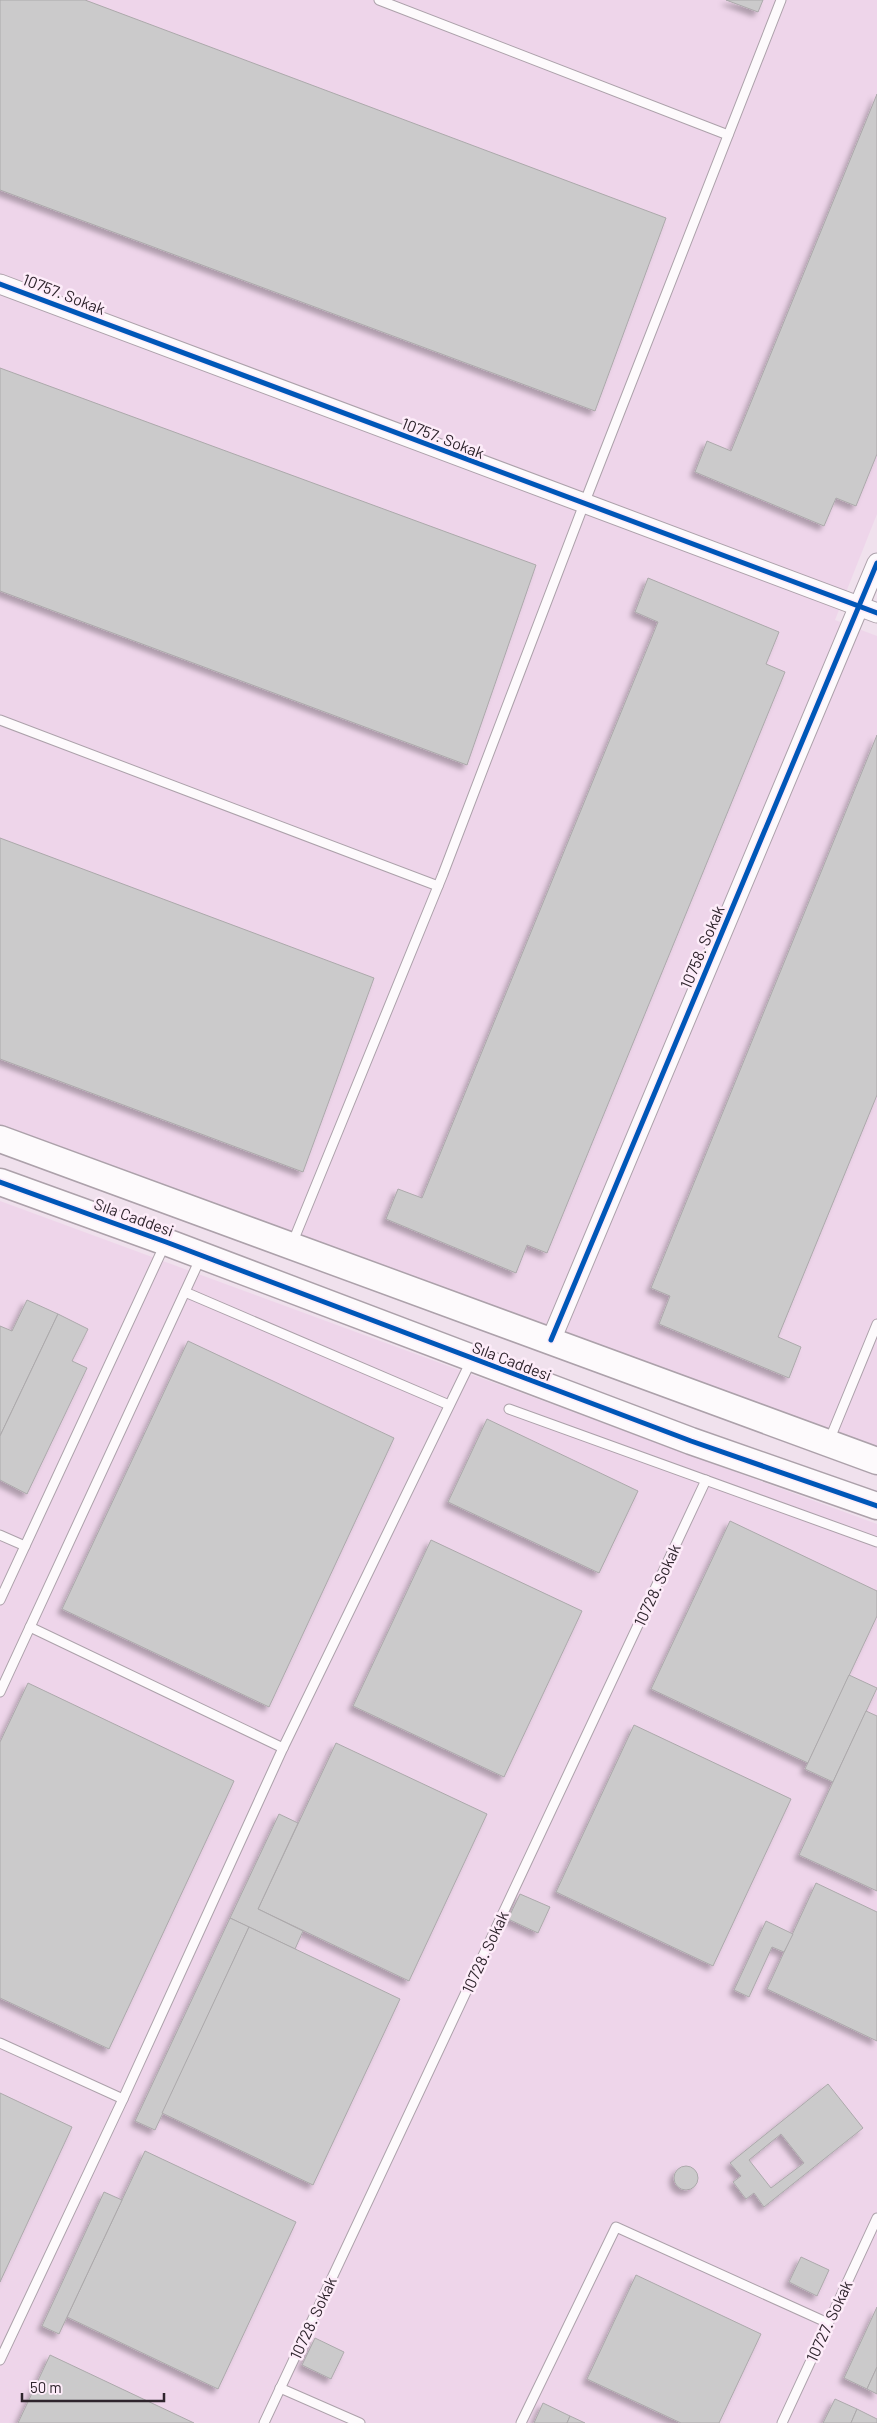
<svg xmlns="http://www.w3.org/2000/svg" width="877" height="2423" viewBox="0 0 877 2423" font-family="Barlow,sans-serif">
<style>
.built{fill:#eed5ea}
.building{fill:#cbcacb;stroke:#aca9ab;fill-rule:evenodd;filter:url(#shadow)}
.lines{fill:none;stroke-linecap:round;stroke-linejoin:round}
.lane-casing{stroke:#aca1aa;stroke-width:11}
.street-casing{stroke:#aca1aa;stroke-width:21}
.secondary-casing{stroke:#aca1aa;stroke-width:29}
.lane{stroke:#fdfafc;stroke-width:9}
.street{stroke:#fdfafc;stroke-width:19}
.secondary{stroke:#fdfafc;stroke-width:26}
.cycleway-casing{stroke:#fdecf9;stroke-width:8}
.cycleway{stroke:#0057b8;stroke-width:5}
.labels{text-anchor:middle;stroke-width:5;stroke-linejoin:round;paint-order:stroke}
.street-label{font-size:16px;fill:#2f252d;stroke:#fdecf9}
</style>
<defs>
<filter id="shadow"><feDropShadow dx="-4.5" dy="4.5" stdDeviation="2.5" flood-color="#0004"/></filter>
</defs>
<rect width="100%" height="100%" fill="#f0e1ed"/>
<g class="built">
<path d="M 0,0 L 877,0 L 877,514 L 835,620 L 877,636 L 877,1448 L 0,1125 Z"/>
<path d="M 0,1201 L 877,1524 L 877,2423 L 0,2423 Z"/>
</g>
<g class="building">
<path d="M 0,0 L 85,0 L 666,218 L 595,411 L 0,190 Z"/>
<path d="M 726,0 L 763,0 L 758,12 Z"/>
<path d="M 877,94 L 877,454 L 856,506 L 836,498 L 824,526 L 695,472 L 707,441 L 731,451 Z"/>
<path d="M 0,368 L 536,565 L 467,765 L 0,591 Z"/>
<path d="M 648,578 L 779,632 L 766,664 L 785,672 L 547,1253 L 527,1245 L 516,1273 L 386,1219 L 398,1189 L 422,1198 L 658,622 L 635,612 Z"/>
<path d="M 877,735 L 877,1095 L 778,1337 L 801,1347 L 789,1378 L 659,1324 L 670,1296 L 651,1288 Z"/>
<path d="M 0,838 L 374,978 L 303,1172 L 0,1059 Z"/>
<path d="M 27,1300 L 58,1314 L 0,1436 L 0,1326 L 12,1331 Z"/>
<path d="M 58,1314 L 88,1329 L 72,1361 L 87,1368 L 27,1494 L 0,1480 L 0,1436 Z"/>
<path d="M 188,1341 L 394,1438 L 269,1707 L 62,1609 Z"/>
<path d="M 487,1419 L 638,1491 L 599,1573 L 448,1502 Z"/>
<path d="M 730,1521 L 877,1591 L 877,1616 L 808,1763 L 651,1689 Z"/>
<path d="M 431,1540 L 582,1611 L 504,1777 L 353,1706 Z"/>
<path d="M 849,1675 L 877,1688 L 833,1782 L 805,1769 Z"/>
<path d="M 28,1683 L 234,1781 L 109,2049 L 0,1998 L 0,1742 Z"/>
<path d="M 866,1711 L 877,1716 L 877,1891 L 799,1855 Z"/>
<path d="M 634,1725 L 791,1799 L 713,1966 L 556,1892 Z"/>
<path d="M 336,1743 L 487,1814 L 409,1981 L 258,1909 Z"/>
<path d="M 279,1814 L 298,1823 L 258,1909 L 303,1931 L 295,1949 L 230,1918 Z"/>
<path d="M 816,1883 L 877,1912 L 877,2041 L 767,1989 Z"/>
<path d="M 520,1894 L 550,1907 L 538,1933 L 508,1919 Z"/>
<path d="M 230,1918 L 249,1927 L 155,2130 L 135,2121 Z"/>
<path d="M 766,1921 L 793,1934 L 784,1952 L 772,1947 L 749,1997 L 734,1990 Z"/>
<path d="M 249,1927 L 400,1999 L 313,2185 L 162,2113 Z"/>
<path d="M 828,2084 L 863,2128 L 764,2207 L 754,2193 L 746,2199 L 733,2182 L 741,2176 L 730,2163 ZM 781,2134 L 804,2163 L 771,2188 L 749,2160 Z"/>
<path d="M 0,2093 L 72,2127 L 0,2282 Z"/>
<path d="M 145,2151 L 296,2222 L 218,2389 L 67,2317 Z"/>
<circle cx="686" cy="2178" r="12"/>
<path d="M 104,2192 L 122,2200 L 59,2334 L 42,2326 Z"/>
<path d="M 801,2257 L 829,2270 L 817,2296 L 789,2282 Z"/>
<path d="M 636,2275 L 761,2334 L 719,2423 L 681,2423 L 587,2379 Z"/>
<path d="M 877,2307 L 877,2367 L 867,2389 L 844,2378 Z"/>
<path d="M 315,2338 L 344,2352 L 331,2379 L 302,2365 Z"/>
<path d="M 50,2355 L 194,2423 L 18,2423 Z"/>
<path d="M 877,2367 L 877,2394 L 867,2389 Z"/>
<path d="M 835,2399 L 857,2409 L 851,2423 L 823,2423 Z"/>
<path d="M 543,2403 L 570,2416 L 567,2423 L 534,2423 Z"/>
<path d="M 857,2409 L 877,2419 L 877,2423 L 851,2423 Z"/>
<path d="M 570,2416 L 585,2423 L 567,2423 Z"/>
</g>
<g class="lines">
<defs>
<g id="lane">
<path d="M 379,0 L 728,135"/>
<path d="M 0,720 L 438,886"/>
<path d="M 292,1244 L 443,874 L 584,504 L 781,0"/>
<path d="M 185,1292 L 449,1405"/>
<path d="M 509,1409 L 877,1542"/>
<path d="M 829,1441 L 877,1324"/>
<path d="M 0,1535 L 25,1546"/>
<path d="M 0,1600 L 165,1244"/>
<path d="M 30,1627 L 283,1748"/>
<path d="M 0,1692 L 201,1257"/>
<path d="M 0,2043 L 123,2099"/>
<path d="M 0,2360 L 123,2099 L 283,1748 L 471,1361"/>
<path d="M 280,2388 L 360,2423"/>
<path d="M 264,2423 L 706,1480"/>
<path d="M 521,2423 L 616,2227 L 828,2323"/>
<path d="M 782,2423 L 877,2218"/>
</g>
<g id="street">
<path d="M 0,284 L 877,613"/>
<path d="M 551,1340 L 877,563"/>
</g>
<g id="secondary">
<path d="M 0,1139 L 877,1461"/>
<path d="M 0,1182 L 166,1242 L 691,1441 L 877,1506"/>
</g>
</defs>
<use href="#lane" class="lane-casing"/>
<use href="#street" class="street-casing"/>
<use href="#secondary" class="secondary-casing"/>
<use href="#lane" class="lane"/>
<use href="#street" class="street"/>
<use href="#secondary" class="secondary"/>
<defs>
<g id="cycleway">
<path d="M 0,284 L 877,613"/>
<path d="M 0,1182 L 166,1242 L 691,1441 L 877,1506"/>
<path d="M 551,1340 L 877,563"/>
</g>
</defs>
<use href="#cycleway" class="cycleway-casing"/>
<use href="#cycleway" class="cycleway"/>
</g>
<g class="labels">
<g class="street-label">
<text transform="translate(64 294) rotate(21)" y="6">10757. Sokak</text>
<text transform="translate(443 438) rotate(21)" y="6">10757. Sokak</text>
<text transform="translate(702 947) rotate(-67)" y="6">10758. Sokak</text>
<text transform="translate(134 1217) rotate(20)" y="6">Sıla Caddesi</text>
<text transform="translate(512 1361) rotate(21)" y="6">Sıla Caddesi</text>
<text transform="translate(657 1585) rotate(-65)" y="6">10728. Sokak</text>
<text transform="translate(485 1952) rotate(-65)" y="6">10728. Sokak</text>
<text transform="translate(313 2318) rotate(-65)" y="6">10728. Sokak</text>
<text transform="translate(829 2321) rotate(-65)" y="6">10727. Sokak</text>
</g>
</g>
<path d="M22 2393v8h142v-8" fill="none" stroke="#2f252d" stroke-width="2.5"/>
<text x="30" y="2393" font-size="15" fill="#2f252d" stroke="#fdecf9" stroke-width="4" paint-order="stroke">50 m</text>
</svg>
